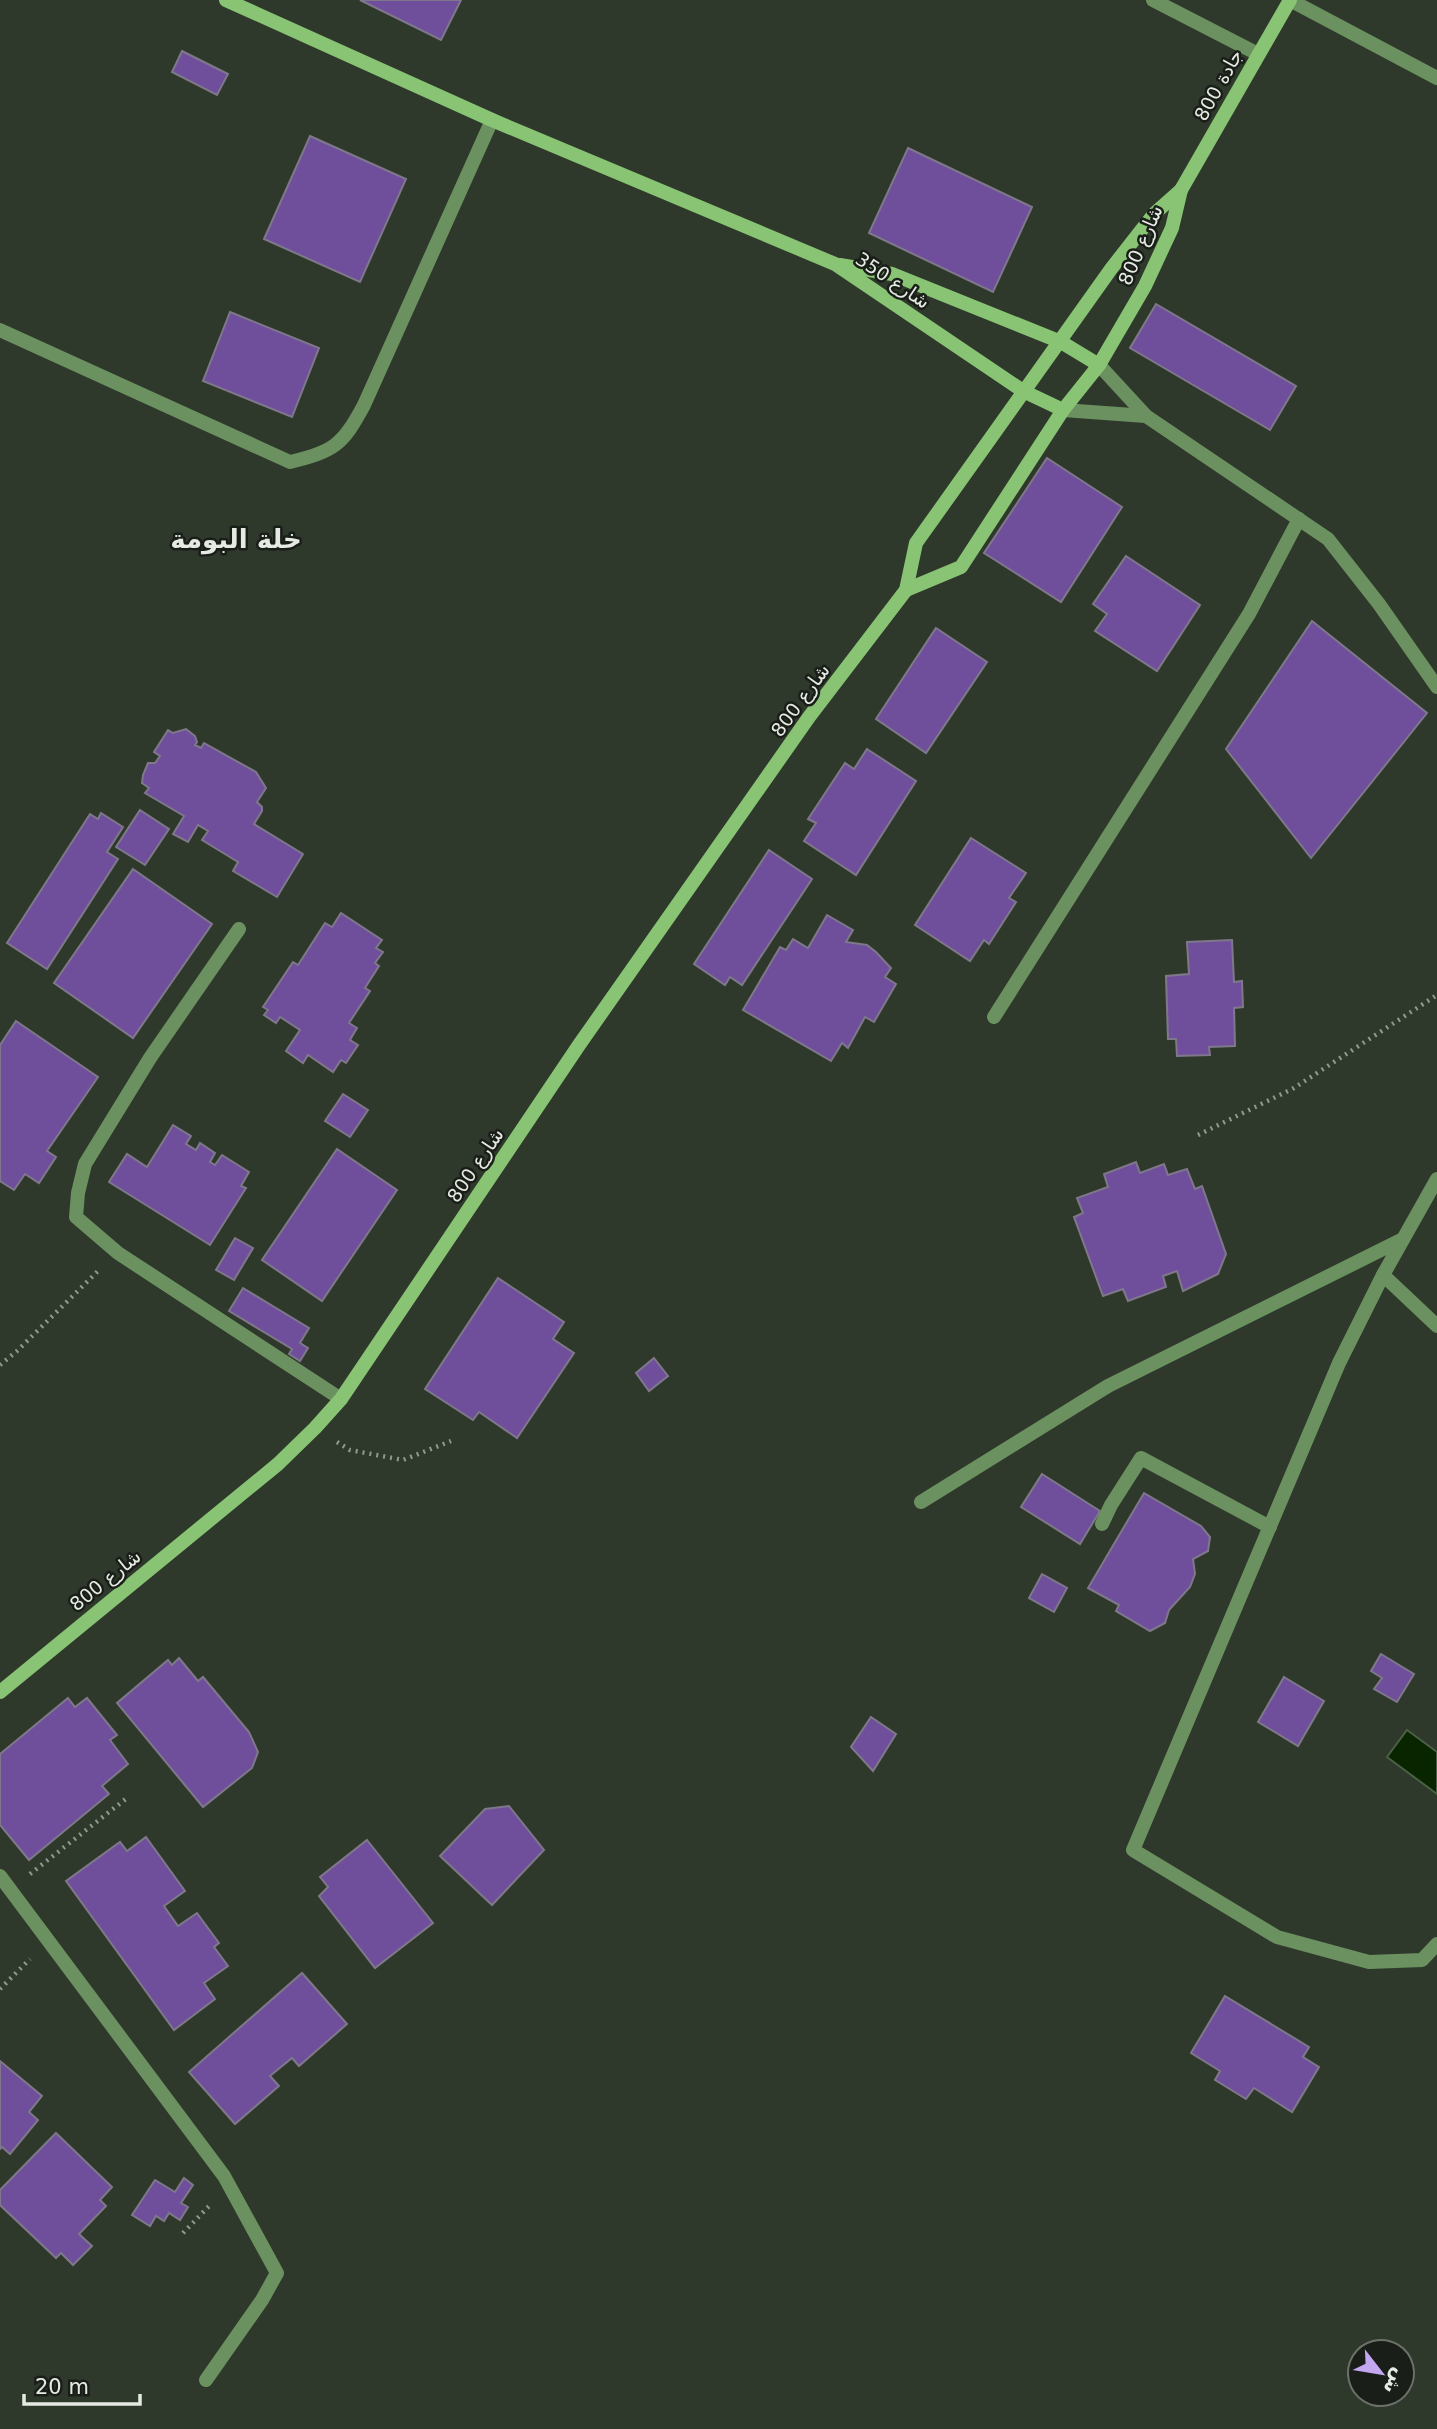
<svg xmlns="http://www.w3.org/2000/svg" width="1437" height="2429" viewBox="0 0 1437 2429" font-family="'DejaVu Sans','Noto Naskh Arabic',sans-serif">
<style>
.water{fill:#082500;stroke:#4a6044;stroke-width:2}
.building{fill:#6f4f9c;stroke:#7e788a;stroke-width:2}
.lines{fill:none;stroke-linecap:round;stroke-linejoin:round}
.path{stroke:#91998e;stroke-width:4.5;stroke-dasharray:2 5;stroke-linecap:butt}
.street{stroke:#6c9160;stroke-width:14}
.secondary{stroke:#89c475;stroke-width:14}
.labels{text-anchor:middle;stroke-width:5;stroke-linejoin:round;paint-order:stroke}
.street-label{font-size:19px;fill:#e5ebe3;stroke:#1a1e18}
.district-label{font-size:26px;font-weight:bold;fill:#e5ebe3;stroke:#1a1e18}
</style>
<rect width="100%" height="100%" fill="#2f392b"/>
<path class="water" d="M 1407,1730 L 1437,1752 L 1437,1794 L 1387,1757 Z"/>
<g class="building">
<path d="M 360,0 L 461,0 L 441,40 Z"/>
<path d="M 182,51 L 228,74 L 217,95 L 172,72 Z"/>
<path d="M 310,136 L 406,179 L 360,282 L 264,239 Z"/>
<path d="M 908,148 L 1032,207 L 993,292 L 869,233 Z"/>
<path d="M 1156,304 L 1296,386 L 1270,430 L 1130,348 Z"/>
<path d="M 230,312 L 319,348 L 292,417 L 203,381 Z"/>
<path d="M 1047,458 L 1122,507 L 1061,602 L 984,553 Z"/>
<path d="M 1126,556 L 1200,605 L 1157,671 L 1095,631 L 1107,614 L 1093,604 Z"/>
<path d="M 1312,621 L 1427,713 L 1311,858 L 1226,749 Z"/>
<path d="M 936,628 L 987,662 L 926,753 L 876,719 Z"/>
<path d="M 186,729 L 195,736 L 197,742 L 195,745 L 201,748 L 204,743 L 256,772 L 266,788 L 257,802 L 262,807 L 262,811 L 254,824 L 303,854 L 277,897 L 233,871 L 238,862 L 202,840 L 208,831 L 198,825 L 188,842 L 173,834 L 184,816 L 145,793 L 149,788 L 142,783 L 143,775 L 148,763 L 155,763 L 160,756 L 154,752 L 168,730 L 173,733 Z"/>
<path d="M 867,749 L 916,781 L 856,875 L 804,841 L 816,823 L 808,819 L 845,763 L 854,769 Z"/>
<path d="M 140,810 L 169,829 L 145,865 L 116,847 Z"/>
<path d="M 101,813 L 123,827 L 107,852 L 118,859 L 47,969 L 7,943 L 90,814 L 98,819 Z"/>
<path d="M 971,838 L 1026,873 L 1009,898 L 1016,902 L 989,944 L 984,940 L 970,961 L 915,925 Z"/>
<path d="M 769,850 L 812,879 L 742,985 L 730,977 L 725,985 L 694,964 Z"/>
<path d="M 133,869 L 212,924 L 133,1038 L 54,983 Z"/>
<path d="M 341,913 L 382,940 L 376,948 L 383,952 L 375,963 L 379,966 L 365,988 L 370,991 L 349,1023 L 357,1028 L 350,1040 L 358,1045 L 346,1063 L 341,1060 L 333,1072 L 308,1055 L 303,1063 L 286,1051 L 300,1030 L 280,1017 L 276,1023 L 264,1015 L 268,1010 L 263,1007 L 293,962 L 298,965 L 325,923 L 332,927 Z"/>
<path d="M 827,915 L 853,930 L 846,942 L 867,945 L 876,952 L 891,968 L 885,977 L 896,984 L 874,1022 L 865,1017 L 848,1048 L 842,1043 L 831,1061 L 743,1010 L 780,947 L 786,950 L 793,939 L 808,948 Z"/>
<path d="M 1232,940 L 1234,982 L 1242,981 L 1243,1007 L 1234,1008 L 1235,1046 L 1209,1047 L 1210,1055 L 1177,1056 L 1176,1039 L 1168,1039 L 1166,976 L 1189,974 L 1187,942 Z"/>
<path d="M 16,1021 L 98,1077 L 47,1151 L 56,1157 L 39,1183 L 25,1174 L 14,1190 L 0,1181 L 0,1045 Z"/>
<path d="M 343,1094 L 368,1110 L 350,1137 L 325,1121 Z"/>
<path d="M 173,1125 L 191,1136 L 186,1144 L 196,1150 L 200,1143 L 215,1153 L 210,1162 L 215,1165 L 222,1155 L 249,1172 L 241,1186 L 246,1188 L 210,1245 L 109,1182 L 127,1154 L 147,1167 Z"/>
<path d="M 337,1149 L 397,1190 L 322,1301 L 262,1260 Z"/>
<path d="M 1136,1162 L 1140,1173 L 1164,1164 L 1168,1175 L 1187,1169 L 1195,1189 L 1202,1186 L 1226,1254 L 1218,1274 L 1183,1291 L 1177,1271 L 1163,1276 L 1166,1287 L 1128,1301 L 1123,1289 L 1103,1296 L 1074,1217 L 1083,1213 L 1077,1198 L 1108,1187 L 1104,1174 Z"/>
<path d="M 235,1238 L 253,1248 L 234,1280 L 216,1270 Z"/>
<path d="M 498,1278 L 564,1322 L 553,1339 L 574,1353 L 517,1438 L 479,1412 L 473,1420 L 425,1389 Z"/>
<path d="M 243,1288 L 309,1328 L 300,1343 L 308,1348 L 300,1361 L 289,1354 L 292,1349 L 229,1311 Z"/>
<path d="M 654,1358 L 668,1376 L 649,1391 L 636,1373 Z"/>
<path d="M 1042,1474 L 1100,1511 L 1080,1544 L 1021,1507 Z"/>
<path d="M 1144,1493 L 1201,1526 L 1210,1537 L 1208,1551 L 1193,1559 L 1195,1574 L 1190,1587 L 1169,1610 L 1165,1623 L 1150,1631 L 1116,1611 L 1119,1605 L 1088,1588 Z"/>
<path d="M 1042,1574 L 1067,1588 L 1054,1612 L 1029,1598 Z"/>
<path d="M 1381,1654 L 1414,1674 L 1397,1702 L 1374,1689 L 1382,1678 L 1371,1671 Z"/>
<path d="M 179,1658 L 198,1681 L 203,1677 L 249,1732 L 258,1752 L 252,1768 L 203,1807 L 117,1703 L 168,1660 L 172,1665 Z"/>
<path d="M 1284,1677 L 1324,1701 L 1298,1746 L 1258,1722 Z"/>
<path d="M 68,1698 L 75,1707 L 87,1698 L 117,1735 L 110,1740 L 128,1764 L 102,1786 L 109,1794 L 29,1860 L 0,1825 L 0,1754 Z"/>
<path d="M 871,1717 L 896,1734 L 873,1771 L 851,1747 Z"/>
<path d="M 509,1806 L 544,1850 L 492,1905 L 440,1856 L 485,1809 Z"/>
<path d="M 146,1837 L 185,1891 L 164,1906 L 178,1926 L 197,1913 L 219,1943 L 214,1947 L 228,1966 L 204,1983 L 215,1999 L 174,2030 L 66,1881 L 120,1842 L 127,1851 Z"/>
<path d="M 367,1840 L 433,1923 L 375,1968 L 319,1896 L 328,1887 L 320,1877 Z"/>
<path d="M 302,1973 L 347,2024 L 299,2066 L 292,2058 L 270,2076 L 279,2086 L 235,2124 L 189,2072 Z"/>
<path d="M 1225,1996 L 1309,2047 L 1303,2057 L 1319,2067 L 1292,2112 L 1254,2088 L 1246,2099 L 1215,2080 L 1220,2071 L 1191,2053 Z"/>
<path d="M 0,2061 L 42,2096 L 29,2112 L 38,2120 L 10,2154 L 2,2147 L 0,2149 Z"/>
<path d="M 56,2133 L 112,2187 L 100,2200 L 106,2206 L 79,2234 L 92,2246 L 73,2265 L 61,2253 L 56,2258 L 0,2205 L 0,2190 Z"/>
<path d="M 184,2178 L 193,2185 L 181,2203 L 188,2207 L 180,2220 L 169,2213 L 164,2221 L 156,2216 L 150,2226 L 132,2215 L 155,2180 L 175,2192 Z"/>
</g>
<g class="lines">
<g class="path">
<path d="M 1198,1135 L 1294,1088 L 1437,995"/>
<path d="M 0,1365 L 17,1351 L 99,1270"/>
<path d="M 337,1442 L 350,1450 L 403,1460 L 451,1441"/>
<path d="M 30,1874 L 127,1798"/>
<path d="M 0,1989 L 30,1959"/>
<path d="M 183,2233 L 211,2204"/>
</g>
<g class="street">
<path d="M 1153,0 L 1258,54"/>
<path d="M 1290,0 L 1437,78"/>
<path d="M 0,330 L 290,462 C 334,451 342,446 364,405 L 492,120"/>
<path d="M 1099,365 L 1146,416 L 1328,539 L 1379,604 L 1437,687"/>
<path d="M 1063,410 L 1146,416"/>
<path d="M 239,929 L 150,1058 L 85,1164 L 78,1193 L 76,1217 L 118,1253 L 341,1399"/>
<path d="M 994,1017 L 1249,614 L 1299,519"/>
<path d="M 1437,1179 L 1383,1275 L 1339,1363 L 1133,1850 L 1277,1937 L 1369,1962 L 1422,1960 L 1437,1944"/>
<path d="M 1383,1275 L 1437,1326"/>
<path d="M 921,1502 L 1108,1386 L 1403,1239"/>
<path d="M 1102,1524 L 1111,1505 L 1141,1458 L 1270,1527"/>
<path d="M 0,1876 L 224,2176 L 277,2273 L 262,2300 L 206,2380"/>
</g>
<g class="secondary">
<path d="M 226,0 L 492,120 L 835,264 L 1023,391 L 1063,410"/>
<path d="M 840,265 L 892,274 L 1061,342 L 1099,365"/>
<path d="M 906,590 L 961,567 L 1063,410 L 1099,365 L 1145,286 L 1172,228 L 1181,190 L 1290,0"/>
<path d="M 0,1692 L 278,1464 L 315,1428 L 341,1399 L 579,1045 L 809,717 L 906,590 L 916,543 L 1111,269 L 1154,214 L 1181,190"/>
</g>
</g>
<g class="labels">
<g class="street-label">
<text transform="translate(1218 85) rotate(-61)" y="7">جادة 800</text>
<text transform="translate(1140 245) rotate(-67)" y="7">شارع 800</text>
<text transform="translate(893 280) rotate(34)" y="7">شارع 350</text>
<text transform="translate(800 700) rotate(-54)" y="7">شارع 800</text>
<text transform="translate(475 1165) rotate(-56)" y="7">شارع 800</text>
<text transform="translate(105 1580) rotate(-39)" y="7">شارع 800</text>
</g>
<g class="district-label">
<text x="236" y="548">خلة البومة</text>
</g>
</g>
<g transform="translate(1381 2373) rotate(121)"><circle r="33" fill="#1a1e18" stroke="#6b7069" stroke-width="2"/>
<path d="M0-5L12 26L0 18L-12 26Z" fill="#c4a7f1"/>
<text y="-10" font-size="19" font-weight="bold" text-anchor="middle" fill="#e5ebe3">ش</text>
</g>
<path d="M24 2394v10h116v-10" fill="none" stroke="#e5ebe3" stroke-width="3.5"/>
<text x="35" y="2394" font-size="21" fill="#e5ebe3" stroke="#1a1e18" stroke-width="5" paint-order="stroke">20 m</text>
</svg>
